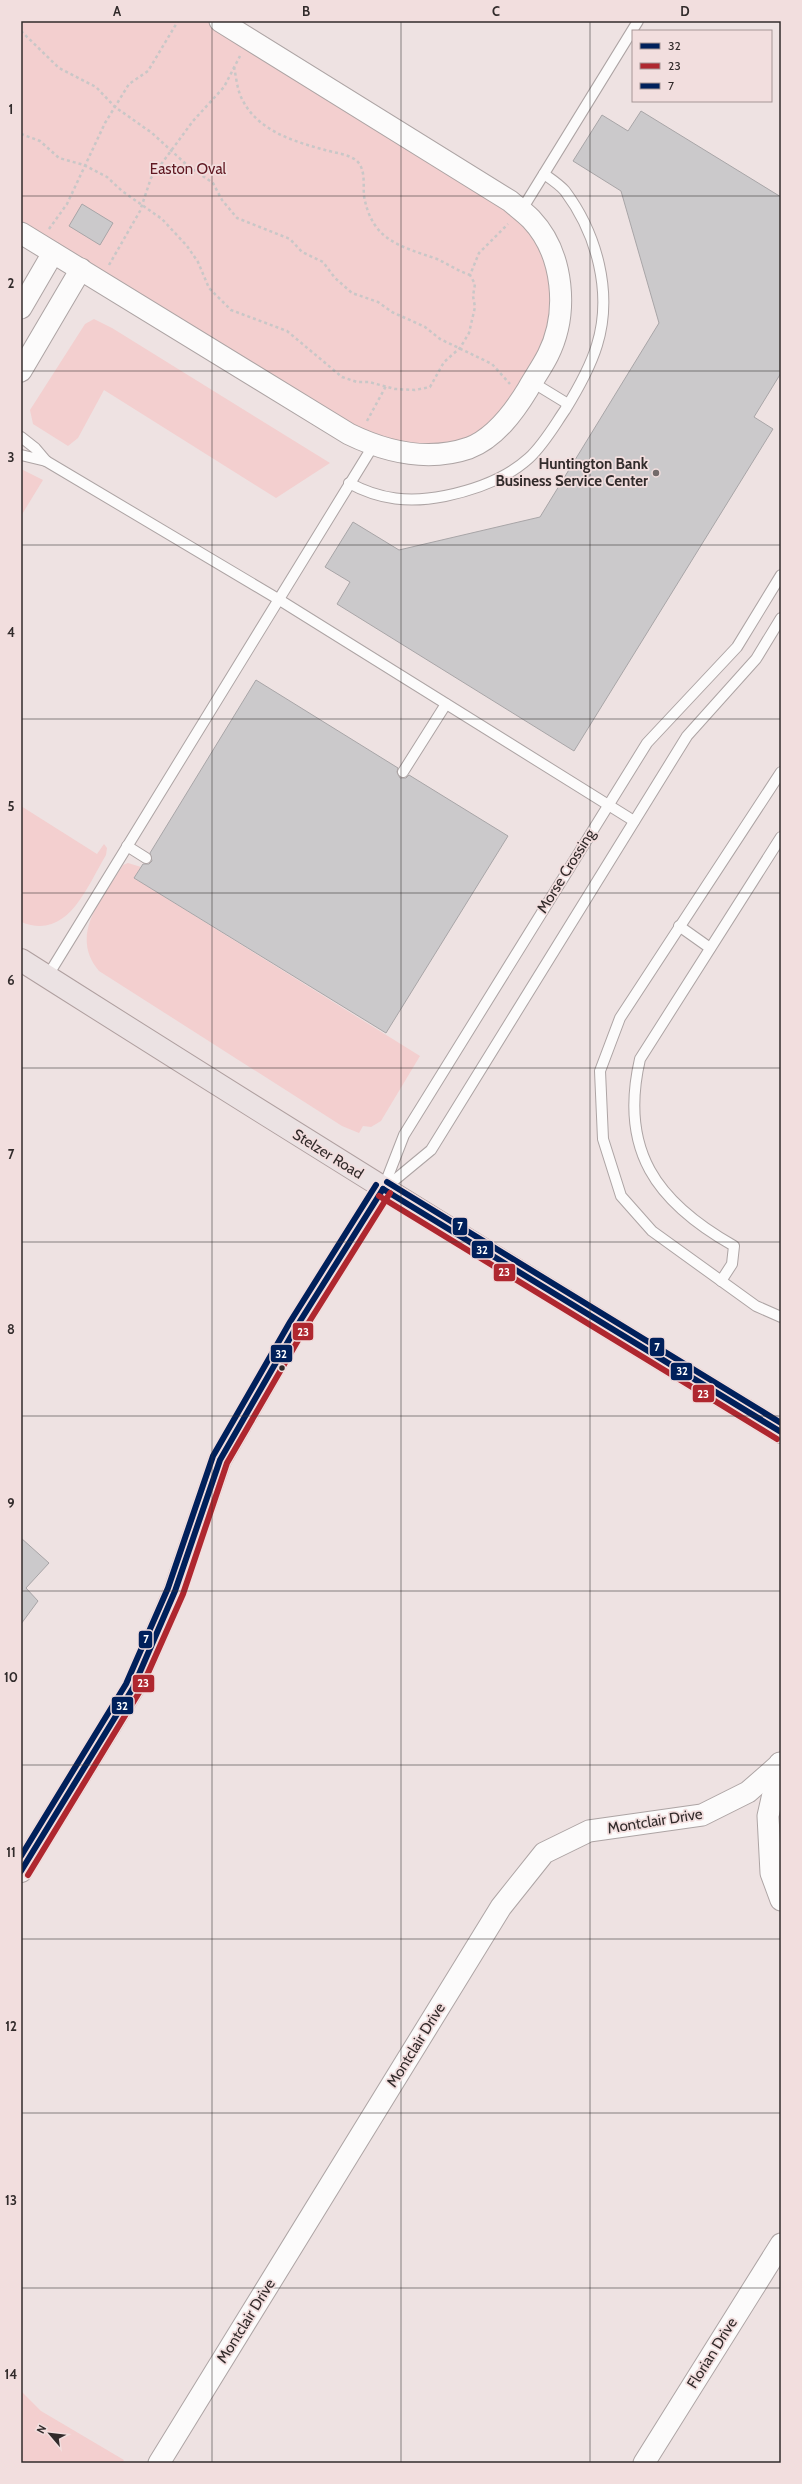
<svg xmlns="http://www.w3.org/2000/svg" width="802" height="2484" viewBox="0 0 802 2484" font-family="Cabin,sans-serif">
<style>
.green{fill:#f3cfcf}
.building{fill:#cbc9cb;stroke:#a8a5a7}
.lines{fill:none;stroke-linecap:round;stroke-linejoin:round}
.service-casing{stroke:#ada4a4;stroke-width:12}
.minor-casing{stroke:#ada4a4;stroke-width:23}
.secondary-casing{stroke:#ada4a4;stroke-width:24}
.primary-casing{stroke:#af9f9f;stroke-width:24}
.path{stroke:#c9c7c7;stroke-width:2.5;stroke-dasharray:3 3;stroke-linecap:butt}
.service{stroke:#fcfbfb;stroke-width:10}
.minor{stroke:#fcfbfb;stroke-width:21}
.secondary{stroke:#f3eeef;stroke-width:22}
.primary{stroke:#ebe2e3;stroke-width:22}
.bus-1-casing{stroke:#f2dede;stroke-width:9}
.bus-2-casing{stroke:#f2dede;stroke-width:9}
.bus-3-casing{stroke:#f2dede;stroke-width:9}
.bus-1{stroke:#00205b;stroke-width:6}
.bus-2{stroke:#af272f;stroke-width:6}
.bus-3{stroke:#00205b;stroke-width:6}
.grid{fill:none;stroke:#322b2b;stroke-width:1;stroke-opacity:0.55}
.poi-dot{fill:#746b6b;stroke:#f2dede;stroke-width:1.5}
.bus-dot{fill:#322b2b;stroke:#f2dede;stroke-width:1.5}
.labels{text-anchor:middle;stroke-width:3.5;stroke-linejoin:round;paint-order:stroke}
.park-label{font-size:15px;fill:#601822;stroke:#f2dede}
.poi-label{font-size:15px;font-weight:bold;fill:#322b2b;stroke:#f2dede;text-anchor:end}
.street-label{font-size:15px;fill:#322b2b;stroke:#f2dede}
.line-badge{stroke:#f2dede;stroke-width:1.5}
.badge-label{font-size:11px;text-anchor:middle;font-weight:bold;fill:#fff}
.neatline{fill:none;stroke:#322b2b;stroke-width:1.5}
.grid-label{font-size:13px;text-anchor:middle;font-weight:bold;fill:#322b2b}
</style>
<rect width="100%" height="100%" fill="#eee2e2"/>
<g class="green">
<path d="M 21,21 L 220,21 L 510,201 L 558,270 L 548,355 L 470,447 L 373,446 L 21,233 Z"/>
<path d="M 94,319 L 112,328 L 330,463 L 276,498 L 104,390 L 78,438 L 68,446 L 33,424 L 30,410 L 85,324 Z"/>
<path d="M 21,469 L 43,480 L 21,516 Z"/>
<path d="M 21,806 L 97,854 L 104,844 L 107,848 L 106,855 C 86,888 68,941 21,922 Z"/>
<path d="M 128,863 L 141,867 L 134,878 L 420,1056 L 381,1121 L 371,1127 L 363,1126 L 359,1133 L 342,1126 L 99,971 C 68,934 103,898 123,865 Z"/>
<path d="M 21,2391 L 41,2411 L 124,2460 L 122,2463 L 21,2463 Z"/>
</g>
<g class="building">
<path d="M 641,111 L 781,197 L 781,373 L 754,417 L 773,429 L 574,751 L 337,604 L 350,582 L 325,567 L 353,522 L 399,550 L 540,517 L 659,323 L 621,191 L 573,161 L 602,115 L 628,131 Z"/>
<path d="M 82,204 L 113,223 L 100,245 L 69,226 Z"/>
<path d="M 256,680 L 398,768 L 397,772 L 400,778 L 406,778 L 409,775 L 508,836 L 386,1033 L 134,878 L 143,864 L 149,864 L 152,861 L 150,853 Z"/>
<path d="M 21,1538 L 49,1563 L 26,1588 L 38,1601 L 21,1624 Z"/>
</g>
<g class="lines">
<defs>
<g id="service">
<path d="M 521,211 L 638,21"/>
<path d="M 532,382 L 568,404"/>
<path d="M 21,437 L 35,448 L 46,461"/>
<path d="M 21,455 L 46,461 L 278,599 L 634,821"/>
<path d="M 349,483 C 380,500 410,503 445,496 C 474,490 506,479 529,458 C 544,444 554,426 565,410 C 578,389 590,368 597,345 C 613,293 597,234 565,191 C 560,185 551,179 544,174"/>
<path d="M 403,772 L 446,704"/>
<path d="M 781,772 L 620,1018 L 600,1071 L 603,1139 L 621,1196 L 652,1231 L 756,1306 L 781,1317"/>
<path d="M 127,846 L 146,858"/>
<path d="M 679,926 L 710,948"/>
<path d="M 47,977 L 373,446"/>
<path d="M 385,1188 L 431,1150 L 687,736 L 756,659 L 781,618"/>
<path d="M 383,1189 L 404,1135 L 647,743 L 737,647 L 781,575"/>
<path d="M 721,1281 L 732,1264 L 734,1246 C 656,1202 619,1150 640,1059 L 781,837"/>
</g>
<g id="minor">
<path d="M 21,233 L 349,434 C 386,452 428,462 469,448 C 495,438 514,412 528,389 C 534,378 542,367 548,355 C 569,313 564,254 531,219 C 525,213 517,207 510,201 L 220,21"/>
<path d="M 21,308 L 53,253"/>
<path d="M 21,371 L 81,269"/>
<path d="M 780,1763 L 768,1816 L 771,1873 L 781,1900"/>
<path d="M 159,2463 L 501,1907 L 544,1853 L 589,1831 L 702,1815 L 748,1792 L 781,1763"/>
<path d="M 644,2463 L 781,2244"/>
</g>
<path id="secondary" d="M 21,1871 L 133,1688 L 175,1591 L 220,1460 L 297,1326 L 383,1189"/>
<path id="primary" d="M 21,960 C 273,1120 526,1277 781,1432"/>
</defs>
<use href="#service" class="service-casing"/>
<use href="#minor" class="minor-casing"/>
<use href="#secondary" class="secondary-casing"/>
<use href="#primary" class="primary-casing"/>
<g class="path">
<path d="M 21,31 L 59,68 L 96,87 L 115,107 L 152,133 L 188,166 L 213,183 L 222,200 L 237,218 L 290,239 L 302,252 L 323,262 L 335,278 L 352,293 L 378,302 L 392,312 L 425,327 L 440,339 L 492,364 L 510,384"/>
<path d="M 234,67 C 236,76 237,88 241,97 C 256,130 292,141 325,150 C 335,153 349,154 357,161 C 366,170 363,185 364,196 C 372,241 400,246 437,259 C 448,264 458,271 470,275"/>
<path d="M 21,134 L 40,141 L 59,158 L 84,165 L 107,177 L 122,191 L 162,219 L 187,246 L 198,262 L 209,288 L 231,310 L 287,331 L 342,377 L 357,382 L 369,382 L 395,389 L 415,390 L 430,387 L 444,362 L 460,348 L 469,333 L 475,307 L 473,296 L 475,284 L 470,275 L 479,253 L 508,224"/>
<path d="M 49,229 L 67,204 L 105,123 L 129,84 L 148,71 L 178,21"/>
<path d="M 109,265 L 140,211 L 151,178 L 193,121 L 224,87 L 240,56"/>
<path d="M 367,421 L 386,386"/>
</g>
<use href="#service" class="service"/>
<use href="#minor" class="minor"/>
<use href="#secondary" class="secondary"/>
<use href="#primary" class="primary"/>
<defs>
<g id="bus-1">
<path d="M 383,1189 L 781,1432"/>
<path d="M 21,1871 L 133,1688 L 175,1591 L 220,1460 L 297,1326 L 383,1189"/>
</g>
<g id="bus-2">
<path d="M 379,1196 L 777,1439"/>
<path d="M 28,1875 L 140,1691 L 183,1594 L 227,1463 L 304,1330 L 390,1193"/>
</g>
<g id="bus-3">
<path d="M 387,1182 L 781,1423"/>
<path d="M 21,1856 L 126,1684 L 168,1588 L 213,1456 L 290,1322 L 376,1185"/>
</g>
</defs>
<use href="#bus-1" class="bus-1-casing"/>
<use href="#bus-2" class="bus-2-casing"/>
<use href="#bus-3" class="bus-3-casing"/>
<use href="#bus-1" class="bus-1"/>
<use href="#bus-2" class="bus-2"/>
<use href="#bus-3" class="bus-3"/>
</g>
<path class="grid" d="M 212,21 L 212,2463M 401,21 L 401,2463M 590,21 L 590,2463M 21,196 L 781,196M 21,371 L 781,371M 21,545 L 781,545M 21,719 L 781,719M 21,893 L 781,893M 21,1068 L 781,1068M 21,1242 L 781,1242M 21,1416 L 781,1416M 21,1591 L 781,1591M 21,1765 L 781,1765M 21,1939 L 781,1939M 21,2113 L 781,2113M 21,2288 L 781,2288"/>
<circle class="poi-dot" cx="656" cy="473" r="4"/>
<circle class="bus-dot" cx="282" cy="1368" r="3.5"/>
<g class="labels">
<g class="park-label">
<text x="188" y="174">Easton Oval</text>
</g>
<g class="poi-label">
<text x="648" y="469">Huntington Bank<tspan x="648" dy="17">Business Service Center</tspan></text>
</g>
<g class="street-label">
<text transform="translate(566 871) rotate(-58)" y="5">Morse Crossing</text>
<text transform="translate(328 1154) rotate(32)" y="5">Stelzer Road</text>
<text transform="translate(655 1821) rotate(-9)" y="5">Montclair Drive</text>
<text transform="translate(416 2045) rotate(-58)" y="5">Montclair Drive</text>
<text transform="translate(246 2321) rotate(-58)" y="5">Montclair Drive</text>
<text transform="translate(712 2353) rotate(-58)" y="5">Florian Drive</text>
</g>
</g>
<g class="line-badge">
<rect x="452" y="1217" width="16" height="19" rx="4" fill="#00205b"/>
<rect x="471" y="1240" width="23" height="19" rx="4" fill="#00205b"/>
<rect x="493" y="1263" width="23" height="19" rx="4" fill="#af272f"/>
<rect x="292" y="1322" width="22" height="19" rx="4" fill="#af272f"/>
<rect x="649" y="1337" width="16" height="20" rx="4" fill="#00205b"/>
<rect x="270" y="1344" width="23" height="19" rx="4" fill="#00205b"/>
<rect x="670" y="1362" width="23" height="19" rx="4" fill="#00205b"/>
<rect x="692" y="1384" width="23" height="19" rx="4" fill="#af272f"/>
<rect x="138" y="1630" width="15" height="19" rx="4" fill="#00205b"/>
<rect x="132" y="1674" width="23" height="19" rx="4" fill="#af272f"/>
<rect x="111" y="1696" width="23" height="19" rx="4" fill="#00205b"/>
</g>
<g class="badge-label">
<text x="460" y="1230">7</text>
<text x="482" y="1254">32</text>
<text x="504" y="1276">23</text>
<text x="303" y="1336">23</text>
<text x="657" y="1351">7</text>
<text x="281" y="1358">32</text>
<text x="682" y="1375">32</text>
<text x="703" y="1398">23</text>
<text x="146" y="1643">7</text>
<text x="143" y="1687">23</text>
<text x="122" y="1710">32</text>
</g>
<rect width="802" height="2484" fill="none" stroke="#f2dede" stroke-width="44"/>
<rect x="632" y="30" width="140" height="72" fill="#f2dede" stroke="#a59696"/>
<rect x="640" y="43" width="20" height="6" fill="#00205b" stroke="#a59696"/>
<text x="668" y="50" font-size="12" fill="#322b2b">32</text>
<rect x="640" y="63" width="20" height="6" fill="#af272f" stroke="#a59696"/>
<text x="668" y="70" font-size="12" fill="#322b2b">23</text>
<rect x="640" y="83" width="20" height="6" fill="#00205b" stroke="#a59696"/>
<text x="668" y="90" font-size="12" fill="#322b2b">7</text>
<g transform="translate(50 2434) rotate(298)" stroke="#f2dede" stroke-width="3" paint-order="stroke">
<path d="M0-3L7 15L0 10L-7 15Z" fill="#322b2b"/>
<text y="-6" font-size="11" font-weight="bold" text-anchor="middle" fill="#322b2b">N</text>
</g>
<rect x="22" y="22" width="758" height="2440" class="neatline"/>
<g class="grid-label">
<text x="117" y="16">A</text>
<text x="306" y="16">B</text>
<text x="496" y="16">C</text>
<text x="685" y="16">D</text>
<text x="11" y="114">1</text>
<text x="11" y="288">2</text>
<text x="11" y="462">3</text>
<text x="11" y="637">4</text>
<text x="11" y="811">5</text>
<text x="11" y="985">6</text>
<text x="11" y="1159">7</text>
<text x="11" y="1334">8</text>
<text x="11" y="1508">9</text>
<text x="11" y="1682">10</text>
<text x="11" y="1857">11</text>
<text x="11" y="2031">12</text>
<text x="11" y="2205">13</text>
<text x="11" y="2379">14</text>
</g>
</svg>
